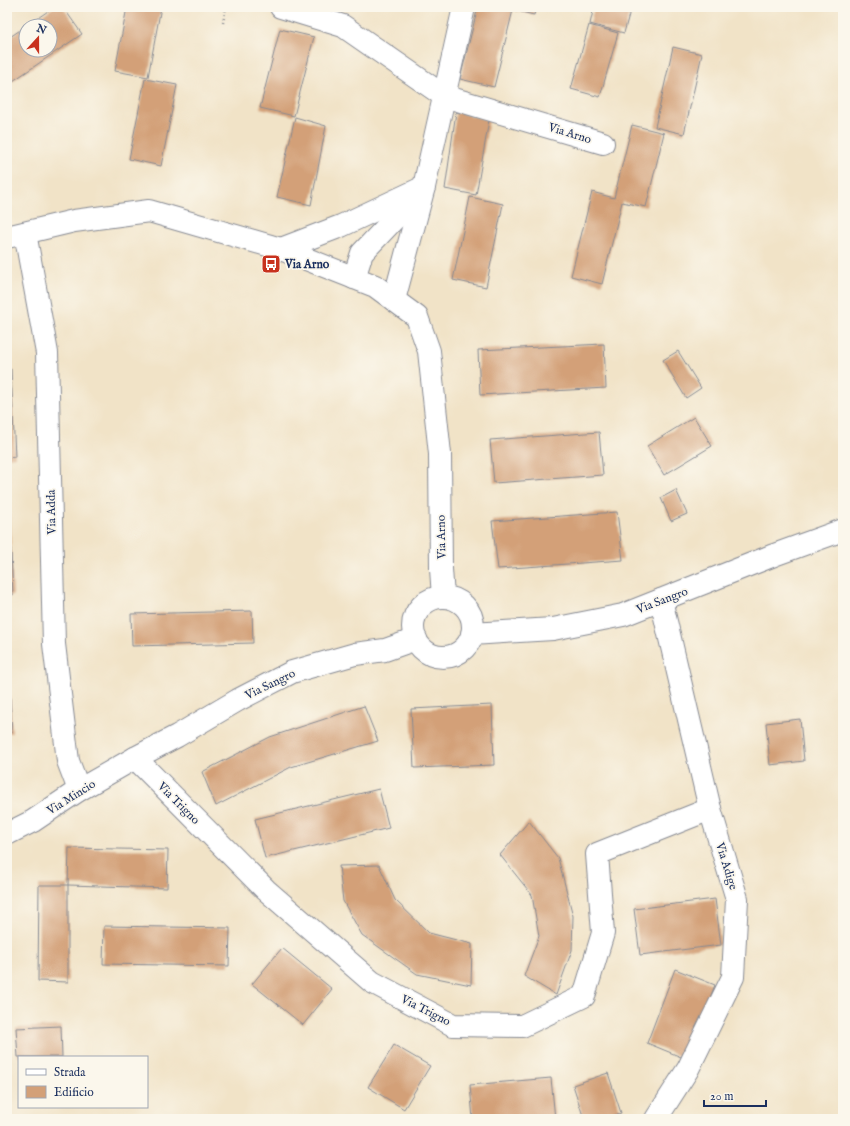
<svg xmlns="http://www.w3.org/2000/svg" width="850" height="1126" viewBox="0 0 850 1126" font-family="'IM FELL English',serif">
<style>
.building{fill:#d3a078;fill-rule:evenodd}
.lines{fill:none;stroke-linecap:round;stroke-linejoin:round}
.minor-casing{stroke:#868992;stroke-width:24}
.path{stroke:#868992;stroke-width:2.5;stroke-dasharray:1 3;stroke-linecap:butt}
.minor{stroke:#fff;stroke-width:22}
.labels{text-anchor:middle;stroke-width:3.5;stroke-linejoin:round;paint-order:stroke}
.street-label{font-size:12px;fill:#1b2f5e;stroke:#fbf7ec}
.poi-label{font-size:12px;font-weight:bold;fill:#1b2f5e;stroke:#fbf7ec;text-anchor:start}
</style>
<rect width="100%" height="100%" fill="#fbf7ec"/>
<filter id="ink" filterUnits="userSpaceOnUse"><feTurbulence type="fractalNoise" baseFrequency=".025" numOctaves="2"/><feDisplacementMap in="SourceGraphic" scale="8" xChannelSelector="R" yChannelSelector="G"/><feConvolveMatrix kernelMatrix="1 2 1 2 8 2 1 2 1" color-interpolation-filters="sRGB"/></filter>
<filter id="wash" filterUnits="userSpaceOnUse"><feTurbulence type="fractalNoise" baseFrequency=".012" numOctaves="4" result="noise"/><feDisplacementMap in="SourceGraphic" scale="16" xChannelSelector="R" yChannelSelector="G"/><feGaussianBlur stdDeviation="0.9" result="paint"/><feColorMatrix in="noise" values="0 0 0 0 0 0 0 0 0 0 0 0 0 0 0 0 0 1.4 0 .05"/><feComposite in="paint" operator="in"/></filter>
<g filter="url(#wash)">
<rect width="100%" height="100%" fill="#f1e3c7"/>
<g id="blocks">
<g class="building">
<path d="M 54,7 L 63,7 L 82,34 L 7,85 L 7,39 ZM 26,26 L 50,26 L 50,50 L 26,50 Z"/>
<path d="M 127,7 L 161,7 L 148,77 L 115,71 Z"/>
<path d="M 478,7 L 536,7 L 534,15 L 513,10 L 494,87 L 460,79 Z"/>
<path d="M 594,7 L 631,7 L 624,33 L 590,24 Z"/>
<path d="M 589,25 L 618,33 L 600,97 L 571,89 Z"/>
<path d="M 280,29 L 314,37 L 294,116 L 260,108 Z"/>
<path d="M 673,47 L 702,54 L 684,134 L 655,127 Z"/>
<path d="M 145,79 L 177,85 L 161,166 L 129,159 Z"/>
<path d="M 456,112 L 489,120 L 476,195 L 445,189 Z"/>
<path d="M 295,117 L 326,126 L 311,205 L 277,197 Z"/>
<path d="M 632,125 L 664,133 L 646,207 L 622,202 L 602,284 L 571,276 L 592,192 L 614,198 Z"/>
<path d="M 470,197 L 503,204 L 486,287 L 453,280 Z"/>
<path d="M 604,344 L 606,388 L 480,395 L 478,350 Z"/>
<path d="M 678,351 L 701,388 L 686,398 L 663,360 Z"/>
<path d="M 7,369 L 11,369 L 15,457 L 7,458 Z"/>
<path d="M 694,417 L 712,446 L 664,475 L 647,446 Z"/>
<path d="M 599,432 L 603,475 L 494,483 L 490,440 Z"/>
<path d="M 676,490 L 687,514 L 671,521 L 661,498 Z"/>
<path d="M 7,507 L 9,507 L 13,595 L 7,596 Z"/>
<path d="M 617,512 L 623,560 L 498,569 L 492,521 Z"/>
<path d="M 252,611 L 253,643 L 132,646 L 131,614 Z"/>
<path d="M 7,660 L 8,660 L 12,733 L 7,733 Z"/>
<path d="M 492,705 L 494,765 L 414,768 L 411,709 Z"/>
<path d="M 364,706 L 378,741 L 291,767 L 216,806 L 202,772 L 270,737 Z"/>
<path d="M 800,719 L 804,761 L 770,765 L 766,723 Z"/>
<path d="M 379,789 L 389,828 L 265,858 L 255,819 Z"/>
<path d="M 529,821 L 558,858 L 573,916 L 572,950 L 556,995 L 524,976 L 539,936 L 532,895 L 500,855 Z"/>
<path d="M 69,848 L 168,850 L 167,888 L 68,885 Z"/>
<path d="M 379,865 L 395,900 L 429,933 L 472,944 L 471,985 L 417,974 L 362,935 L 343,901 L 339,866 Z"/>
<path d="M 39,885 L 68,885 L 68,982 L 38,981 Z"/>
<path d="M 715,899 L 721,945 L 640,955 L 634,909 Z"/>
<path d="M 104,926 L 230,928 L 229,966 L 103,964 Z"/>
<path d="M 282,948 L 332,989 L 303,1025 L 252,984 Z"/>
<path d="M 675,969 L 715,985 L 686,1059 L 647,1043 Z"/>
<path d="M 61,1026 L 62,1057 L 18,1057 L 16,1028 Z"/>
<path d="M 394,1045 L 430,1066 L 404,1109 L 368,1087 Z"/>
<path d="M 608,1073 L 621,1113 L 603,1119 L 584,1119 L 573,1085 Z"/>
<path d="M 551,1078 L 555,1119 L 473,1119 L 470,1085 Z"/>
</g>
</g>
</g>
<g filter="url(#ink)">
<use href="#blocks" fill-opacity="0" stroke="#868992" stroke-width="1"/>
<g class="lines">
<defs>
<g id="minor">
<path d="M 281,7 L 343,26 L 444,96 L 603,143"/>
<path d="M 25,233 L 47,353 L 54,644 L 68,761 L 79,790"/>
<path d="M 7,237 L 74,221 L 149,211 L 281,249 L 375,286 L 417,317 L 429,351 L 440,454 L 441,569 L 443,597"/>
<path d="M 281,249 L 341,226 L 424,187"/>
<path d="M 354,278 L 362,253 L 417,195"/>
<path d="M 394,300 L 424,187 L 464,7"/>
<circle cx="443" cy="627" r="30"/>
<path d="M 472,634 L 553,629 L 623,615 L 774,555 L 843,530"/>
<path d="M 135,758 L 266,890 L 372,982 L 453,1025 L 522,1026 L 584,996 L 603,933 L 597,854 L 710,809"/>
<path d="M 7,834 L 33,821 L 79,790 L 135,758 L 177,736 L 238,700 L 292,672 L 355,654 L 385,650 L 416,639"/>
<path d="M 656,1119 L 688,1069 L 733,977 L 737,899 L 710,809 L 661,600"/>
</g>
</defs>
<use href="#minor" class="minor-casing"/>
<path class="path" d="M 223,23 L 226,7"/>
<use href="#minor" class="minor"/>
</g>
</g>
<defs>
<symbol id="bus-square" viewBox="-11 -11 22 22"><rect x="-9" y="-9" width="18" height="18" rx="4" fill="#c8321e" stroke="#fbf7ec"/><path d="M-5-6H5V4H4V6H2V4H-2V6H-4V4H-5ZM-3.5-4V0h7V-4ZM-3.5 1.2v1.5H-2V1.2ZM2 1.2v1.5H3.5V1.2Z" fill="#fff"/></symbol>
</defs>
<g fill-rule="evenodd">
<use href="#bus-square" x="260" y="253" width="22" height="22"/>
</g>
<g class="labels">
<g class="street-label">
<text transform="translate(570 133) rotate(17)" y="4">Via Arno</text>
<text transform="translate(51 512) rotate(-91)" y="4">Via Adda</text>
<text transform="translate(441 537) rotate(-91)" y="4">Via Arno</text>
<text transform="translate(662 600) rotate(-21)" y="4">Via Sangro</text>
<text transform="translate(270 684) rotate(-26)" y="4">Via Sangro</text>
<text transform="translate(71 797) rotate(-32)" y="4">Via Mincio</text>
<text transform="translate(179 803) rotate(45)" y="4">Via Trigno</text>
<text transform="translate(727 866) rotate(73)" y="4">Via Adige</text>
<text transform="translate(426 1010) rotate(27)" y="4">Via Trigno</text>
</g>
<g class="poi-label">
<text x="285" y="268">Via Arno</text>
</g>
</g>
<rect width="850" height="1126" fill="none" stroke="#fbf7ec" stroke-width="24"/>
<rect x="18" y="1056" width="130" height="52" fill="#fbf7ec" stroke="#a1a7b3"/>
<rect x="26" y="1069" width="20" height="6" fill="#ffffff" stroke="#a1a7b3"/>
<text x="54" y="1076" font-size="12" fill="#1b2f5e">Strada</text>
<rect x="26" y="1086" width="20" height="12" fill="#d3a078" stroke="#a1a7b3"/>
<text x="54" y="1096" font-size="12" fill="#1b2f5e">Edificio</text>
<g transform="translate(38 38) rotate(21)"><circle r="19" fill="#fbf7ec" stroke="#a1a7b3"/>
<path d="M0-3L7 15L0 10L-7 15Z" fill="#c8321e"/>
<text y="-6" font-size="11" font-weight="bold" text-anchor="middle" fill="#1b2f5e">N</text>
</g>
<path d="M704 1100v6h62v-6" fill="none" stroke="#1b2f5e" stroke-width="2"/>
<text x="710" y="1100" font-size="12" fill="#1b2f5e" stroke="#fbf7ec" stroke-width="3" paint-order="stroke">20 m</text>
</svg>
